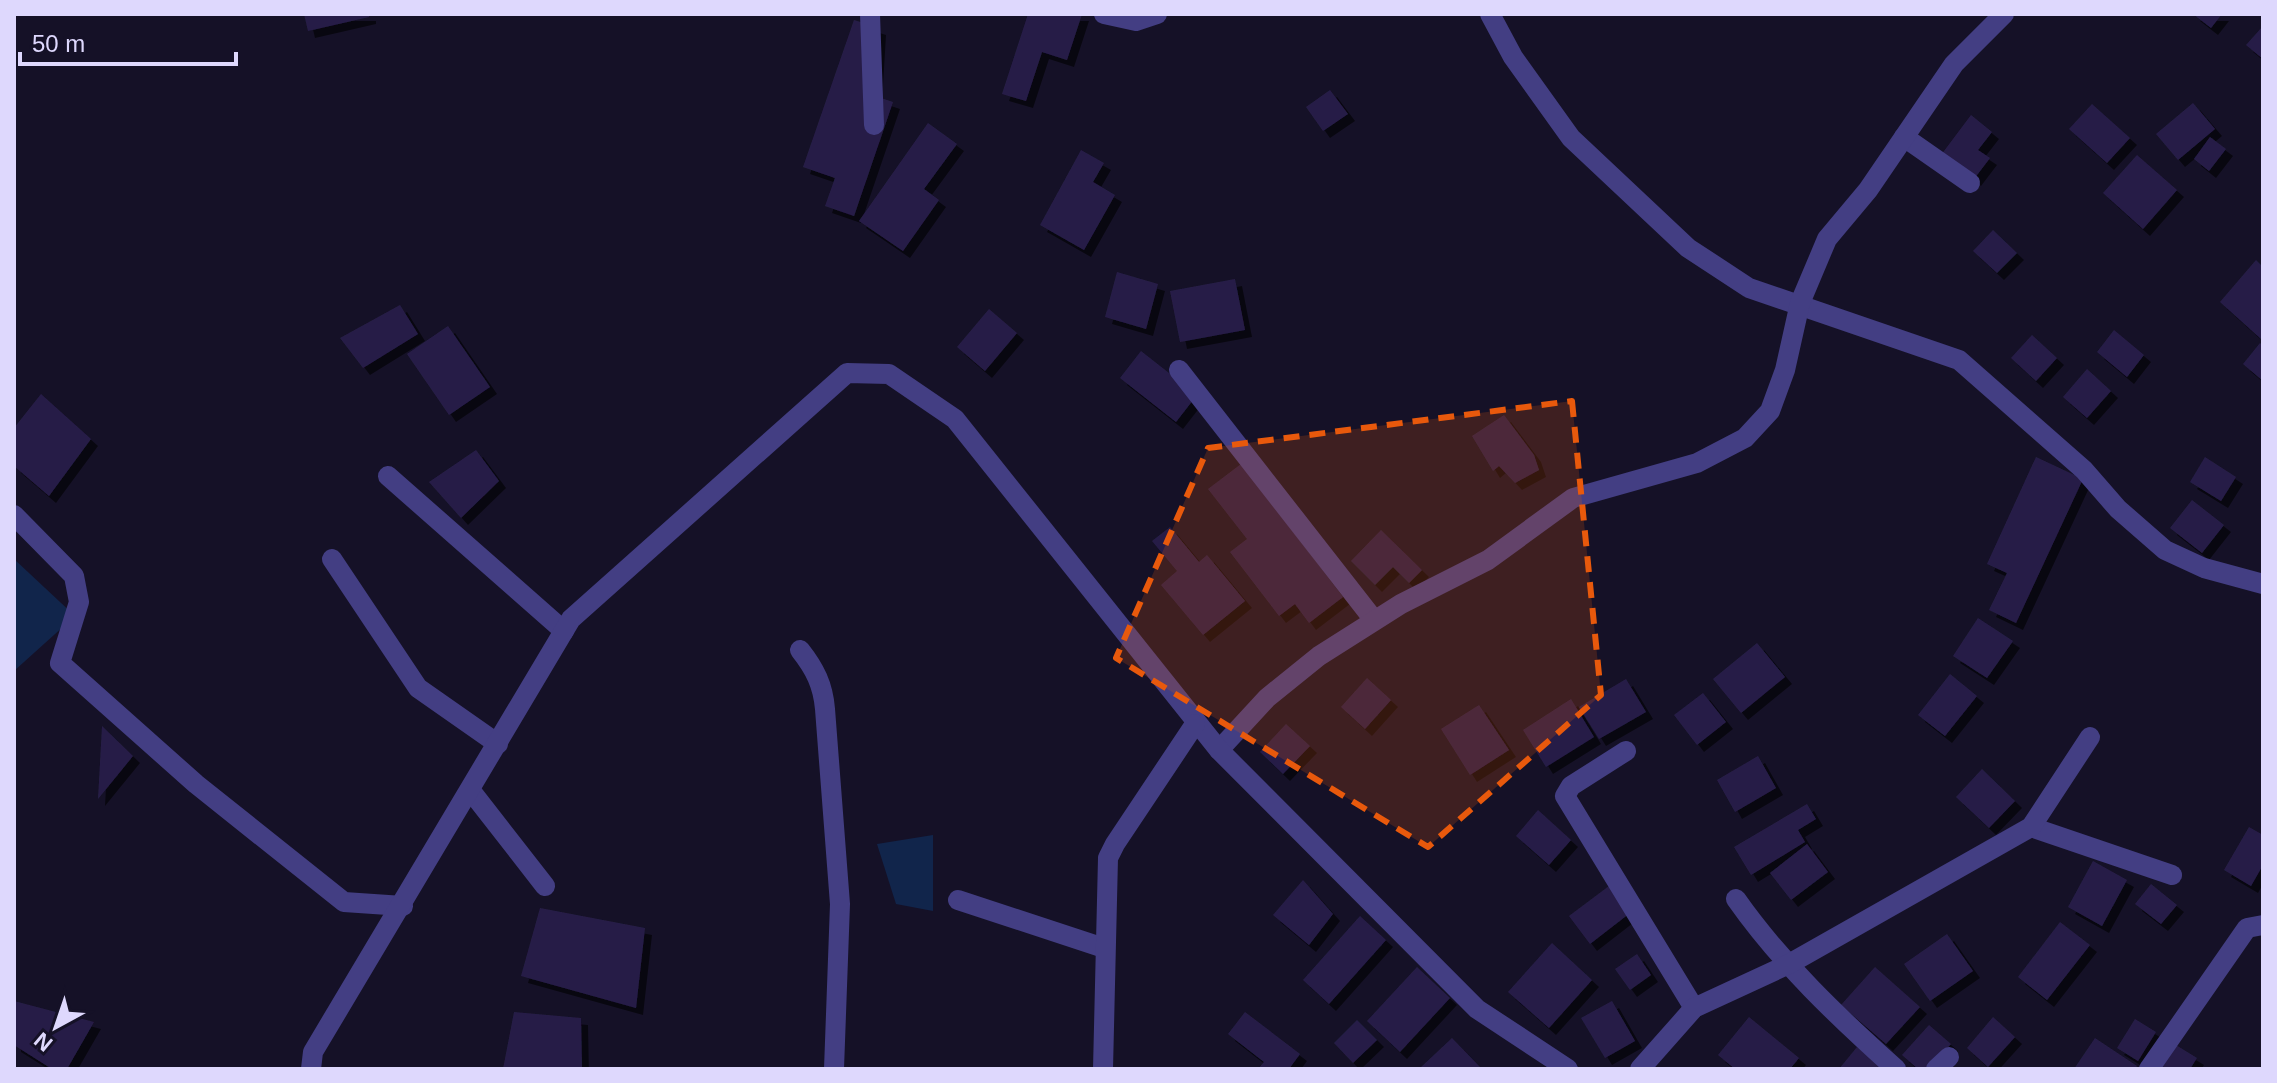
<svg xmlns="http://www.w3.org/2000/svg" width="2277" height="1083" viewBox="0 0 2277 1083" font-family="Arial,sans-serif">
<style>
.water{fill:#11254b}
.building{fill:#271e47;filter:url(#shadow)}
.lines{fill:none;stroke-linecap:round;stroke-linejoin:round}
.minor{stroke:#433e83;stroke-width:20}
.marked{fill:#e8590c;fill-opacity:0.2;stroke:#e8590c;stroke-width:6;stroke-dasharray:16 10;stroke-linejoin:round}
</style>
<defs>
<filter id="shadow"><feDropShadow dx="7" dy="7" stdDeviation="0" flood-color="#0009"/></filter>
</defs>
<rect width="100%" height="100%" fill="#151127"/>
<g class="water">
<path d="M 14,559 L 75,616 L 14,671 Z"/>
<path d="M 933,835 L 933,911 L 896,904 L 877,844 Z"/>
</g>
<g class="building">
<path d="M 304,14 L 369,14 L 369,17 L 308,31 Z"/>
<path d="M 1028,14 L 1082,14 L 1067,60 L 1042,52 L 1026,101 L 1002,94 Z"/>
<path d="M 2193,14 L 2222,14 L 2211,28 Z"/>
<path d="M 854,20 L 879,28 L 875,96 L 893,102 L 854,216 L 825,206 L 835,178 L 803,167 Z"/>
<path d="M 2263,26 L 2263,59 L 2246,45 Z"/>
<path d="M 1330,90 L 1348,114 L 1323,131 L 1306,107 Z"/>
<path d="M 2193,103 L 2215,129 L 2178,160 L 2156,134 Z"/>
<path d="M 2092,104 L 2130,138 L 2107,163 L 2069,129 Z"/>
<path d="M 1971,115 L 1992,132 L 1978,150 L 1990,158 L 1974,179 L 1941,155 Z"/>
<path d="M 928,123 L 957,144 L 924,189 L 939,200 L 903,251 L 859,221 Z"/>
<path d="M 2210,137 L 2226,149 L 2209,171 L 2194,159 Z"/>
<path d="M 1081,150 L 1104,163 L 1093,182 L 1115,195 L 1084,250 L 1040,225 Z"/>
<path d="M 2137,155 L 2177,190 L 2143,229 L 2103,193 Z"/>
<path d="M 1993,230 L 2017,253 L 1997,273 L 1973,251 Z"/>
<path d="M 2256,260 L 2263,267 L 2261,339 L 2220,302 Z"/>
<path d="M 1117,272 L 1158,284 L 1146,329 L 1105,317 Z"/>
<path d="M 1235,279 L 1245,330 L 1180,342 L 1170,291 Z"/>
<path d="M 400,305 L 418,334 L 363,368 L 340,338 Z"/>
<path d="M 989,309 L 1017,333 L 985,371 L 957,347 Z"/>
<path d="M 448,326 L 490,387 L 449,415 L 407,354 Z"/>
<path d="M 2114,330 L 2144,355 L 2127,377 L 2097,352 Z"/>
<path d="M 2032,335 L 2057,358 L 2036,381 L 2011,358 Z"/>
<path d="M 2260,343 L 2263,346 L 2263,381 L 2243,364 Z"/>
<path d="M 1141,351 L 1197,395 L 1176,422 L 1120,378 Z"/>
<path d="M 2087,369 L 2111,391 L 2087,418 L 2063,397 Z"/>
<path d="M 41,394 L 91,439 L 49,496 L 14,466 L 14,428 Z"/>
<path d="M 1504,415 L 1534,455 L 1539,470 L 1515,483 L 1499,466 L 1493,471 L 1472,436 Z"/>
<path d="M 476,450 L 499,481 L 461,518 L 429,482 Z"/>
<path d="M 2036,457 L 2083,479 L 2016,623 L 1989,610 L 2007,573 L 1987,564 Z"/>
<path d="M 2205,457 L 2236,477 L 2221,501 L 2190,482 Z"/>
<path d="M 1241,464 L 1343,597 L 1309,623 L 1295,604 L 1279,616 L 1230,552 L 1247,539 L 1208,489 Z"/>
<path d="M 2192,500 L 2224,525 L 2202,553 L 2170,528 Z"/>
<path d="M 1170,527 L 1199,562 L 1207,555 L 1245,601 L 1203,635 L 1161,585 L 1177,571 L 1152,541 Z"/>
<path d="M 1381,530 L 1422,570 L 1409,583 L 1393,567 L 1375,585 L 1351,561 Z"/>
<path d="M 1978,618 L 2013,641 L 1987,678 L 1953,656 Z"/>
<path d="M 1757,643 L 1785,677 L 1741,713 L 1713,679 Z"/>
<path d="M 1950,674 L 1977,696 L 1945,736 L 1918,715 Z"/>
<path d="M 1367,678 L 1391,700 L 1365,729 L 1341,707 Z"/>
<path d="M 1626,679 L 1646,712 L 1599,739 L 1579,707 Z"/>
<path d="M 1703,693 L 1726,722 L 1697,745 L 1674,715 Z"/>
<path d="M 1571,699 L 1594,737 L 1546,767 L 1523,730 Z"/>
<path d="M 1479,705 L 1509,750 L 1470,775 L 1441,729 Z"/>
<path d="M 1286,724 L 1310,746 L 1283,774 L 1260,752 Z"/>
<path d="M 102,726 L 133,756 L 98,799 Z"/>
<path d="M 1758,756 L 1776,788 L 1735,812 L 1717,780 Z"/>
<path d="M 1982,769 L 2015,801 L 1989,828 L 1956,797 Z"/>
<path d="M 1807,804 L 1816,819 L 1798,830 L 1805,842 L 1751,875 L 1734,847 Z"/>
<path d="M 1538,810 L 1571,840 L 1549,865 L 1516,836 Z"/>
<path d="M 2249,827 L 2263,835 L 2263,865 L 2251,886 L 2224,870 Z"/>
<path d="M 1807,844 L 1828,872 L 1791,900 L 1770,873 Z"/>
<path d="M 2093,861 L 2127,880 L 2102,926 L 2068,907 Z"/>
<path d="M 1303,880 L 1333,914 L 1309,945 L 1273,915 Z"/>
<path d="M 2151,884 L 2177,905 L 2161,924 L 2135,904 Z"/>
<path d="M 1609,886 L 1630,913 L 1590,944 L 1569,916 Z"/>
<path d="M 540,908 L 645,928 L 636,1008 L 521,976 Z"/>
<path d="M 1360,916 L 1386,940 L 1329,1004 L 1303,980 Z"/>
<path d="M 2060,922 L 2090,945 L 2047,1000 L 2018,977 Z"/>
<path d="M 1947,934 L 1973,971 L 1930,1001 L 1904,964 Z"/>
<path d="M 1552,943 L 1592,980 L 1549,1028 L 1508,992 Z"/>
<path d="M 1637,954 L 1651,975 L 1630,990 L 1615,969 Z"/>
<path d="M 1417,967 L 1450,998 L 1400,1052 L 1367,1021 Z"/>
<path d="M 1875,967 L 1920,1007 L 1886,1044 L 1841,1005 Z"/>
<path d="M 14,1001 L 94,1022 L 67,1069 L 52,1069 L 14,1045 Z"/>
<path d="M 1612,1001 L 1635,1041 L 1605,1058 L 1581,1018 Z"/>
<path d="M 514,1012 L 581,1018 L 582,1069 L 503,1069 Z"/>
<path d="M 1245,1012 L 1300,1054 L 1289,1069 L 1258,1069 L 1264,1062 L 1228,1034 Z"/>
<path d="M 1749,1017 L 1799,1058 L 1790,1069 L 1735,1069 L 1718,1055 Z"/>
<path d="M 1993,1017 L 2015,1037 L 1988,1067 L 1967,1048 Z"/>
<path d="M 2135,1019 L 2156,1032 L 2138,1061 L 2117,1048 Z"/>
<path d="M 1357,1020 L 1377,1040 L 1353,1063 L 1334,1043 Z"/>
<path d="M 1929,1025 L 1951,1044 L 1928,1069 L 1918,1069 L 1902,1055 Z"/>
<path d="M 1452,1038 L 1482,1069 L 1419,1069 Z"/>
<path d="M 2095,1038 L 2137,1066 L 2135,1069 L 2074,1069 Z"/>
<path d="M 2171,1042 L 2197,1058 L 2190,1069 L 2154,1069 Z"/>
<path d="M 1857,1047 L 1884,1069 L 1839,1069 Z"/>
</g>
<g class="lines">
<g class="minor">
<path d="M 870,14 L 874,125"/>
<path d="M 1104,14 L 1136,21 L 1157,14"/>
<path d="M 1490,14 L 1513,57 L 1571,138 L 1688,248 L 1749,288 L 1959,360 L 2084,470 L 2118,509 L 2165,550 L 2204,568 L 2263,584"/>
<path d="M 1904,137 L 1970,183"/>
<path d="M 1179,370 L 1374,620"/>
<path d="M 388,476 L 564,631"/>
<path d="M 14,515 L 74,576 L 79,602 L 60,663 L 196,784 L 344,902 L 403,906"/>
<path d="M 332,559 L 418,688 L 498,744"/>
<path d="M 800,650 C 815,669 823,685 825,709 L 840,904 L 834,1069"/>
<path d="M 1219,750 L 1267,698 L 1319,656 L 1401,604 L 1488,560 L 1573,498 L 1697,463 L 1745,438 L 1770,411 L 1785,370 L 1800,303 L 1827,239 L 1868,190 L 1954,64 L 2004,14"/>
<path d="M 1626,751 L 1571,786 L 1565,796 L 1694,1008"/>
<path d="M 471,791 L 545,886"/>
<path d="M 2031,827 L 2172,875"/>
<path d="M 1736,899 C 1781,963 1838,1017 1896,1069"/>
<path d="M 958,900 L 1104,948"/>
<path d="M 311,1069 L 313,1052 L 571,619 L 847,373 L 889,374 L 955,419 L 1219,750 L 1477,1009 L 1568,1069"/>
<path d="M 1103,1069 L 1108,858 L 1115,844 L 1195,724"/>
<path d="M 1640,1069 L 1694,1008 L 1789,964 L 2031,827 L 2090,737"/>
<path d="M 1936,1069 L 1949,1057"/>
<path d="M 2149,1069 L 2247,928 L 2263,925"/>
</g>
</g>
<path class="marked" d="M 1572,401 L 1601,695 L 1428,847 L 1116,658 L 1208,448 Z"/>
<rect width="2277" height="1083" fill="none" stroke="#ded8fd" stroke-width="32"/>
<g transform="translate(56 1027) rotate(220)" stroke="#151127" stroke-width="6" paint-order="stroke">
<path d="M0-6L14 30L0 20L-14 30Z" fill="#ded8fd"/>
<text y="-12" font-size="22" font-weight="bold" text-anchor="middle" fill="#ded8fd">N</text>
</g>
<path d="M20 52v12h216v-12" fill="none" stroke="#ded8fd" stroke-width="4"/>
<text x="32" y="52" font-size="24" fill="#ded8fd" stroke="#151127" stroke-width="6" paint-order="stroke">50 m</text>
</svg>
